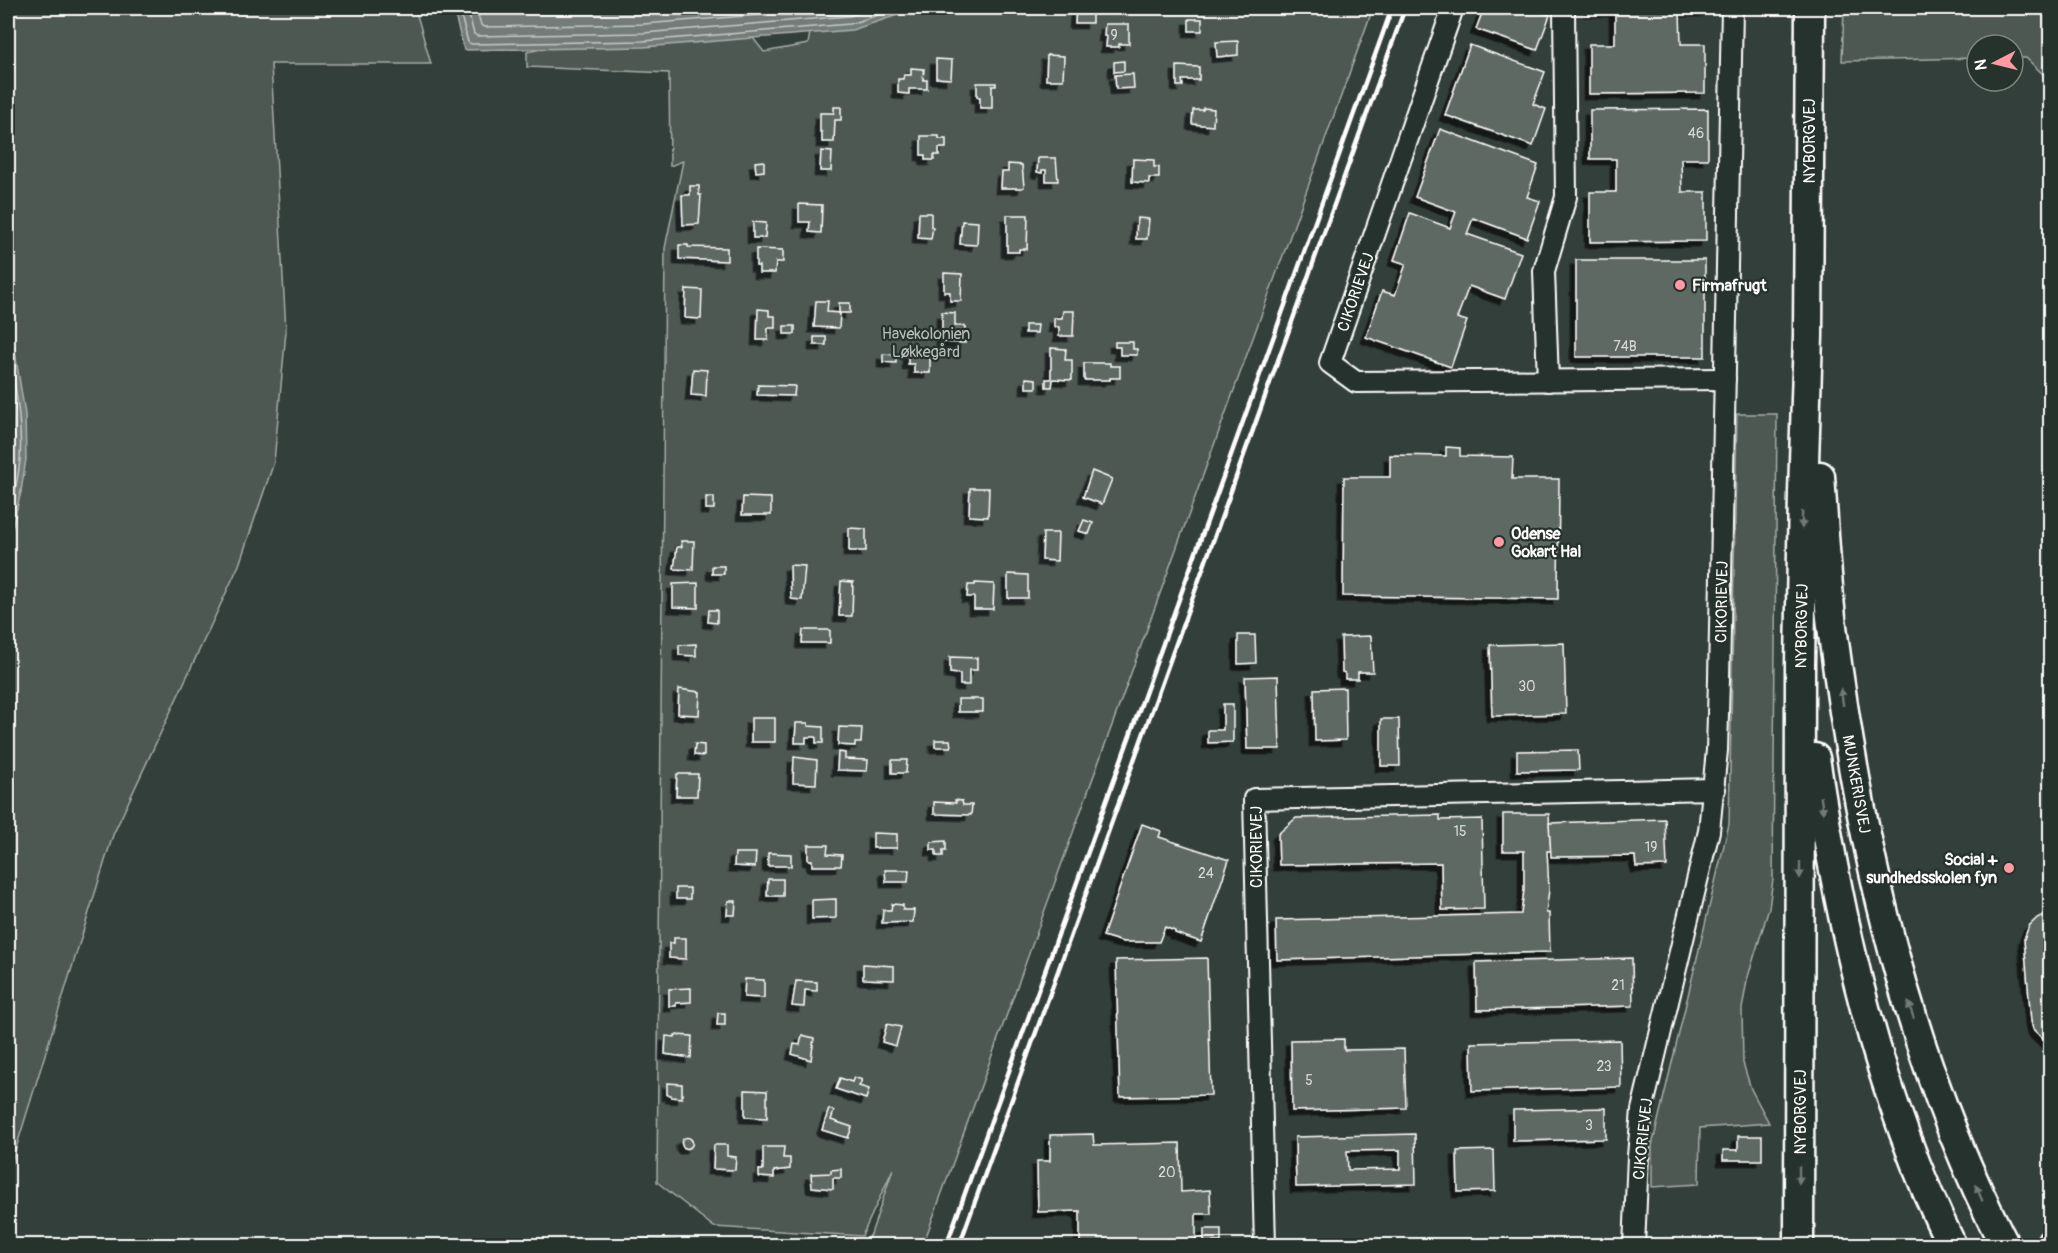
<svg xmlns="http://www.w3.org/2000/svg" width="2058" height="1253" viewBox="0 0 2058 1253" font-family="Pangolin,sans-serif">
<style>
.green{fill:#4d5853;stroke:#a6aca9;stroke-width:1.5}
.water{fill:#737b78;stroke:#abb0ae;stroke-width:1.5}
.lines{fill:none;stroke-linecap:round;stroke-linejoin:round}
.shore{stroke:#c7cac9;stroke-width:1.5}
.building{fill:#5f6964;stroke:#fff;stroke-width:1.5;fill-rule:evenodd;filter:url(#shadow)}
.street-casing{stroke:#fff;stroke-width:24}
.secondary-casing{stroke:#fff;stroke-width:33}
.street{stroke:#26332d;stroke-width:20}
.secondary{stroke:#26332d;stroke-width:28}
.rail{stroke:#fff;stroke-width:4.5}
.oneway{fill:#727a76}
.poi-dot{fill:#ff9aa2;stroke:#26332d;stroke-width:2}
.labels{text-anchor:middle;stroke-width:4.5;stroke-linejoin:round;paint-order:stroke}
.number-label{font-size:14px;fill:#d7dad8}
.street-label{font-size:16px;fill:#fff;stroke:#26332d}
.poi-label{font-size:16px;font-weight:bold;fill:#fff;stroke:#26332d;text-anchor:start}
.park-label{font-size:16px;fill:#b8bcba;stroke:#26332d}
</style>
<defs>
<filter id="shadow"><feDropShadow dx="-5.5" dy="5.5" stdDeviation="0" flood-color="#0009"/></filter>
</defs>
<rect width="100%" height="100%" fill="#333f3a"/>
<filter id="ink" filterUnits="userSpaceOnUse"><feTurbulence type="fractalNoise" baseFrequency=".0167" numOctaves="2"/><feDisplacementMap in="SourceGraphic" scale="12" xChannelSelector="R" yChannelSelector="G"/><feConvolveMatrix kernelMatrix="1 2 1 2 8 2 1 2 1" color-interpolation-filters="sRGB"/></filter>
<g filter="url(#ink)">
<g class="green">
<path d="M 8,8 L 415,8 L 431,64 L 271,64 L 286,331 L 274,462 L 239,565 L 113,835 L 8,1174 L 8,544 L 21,491 L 12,327 L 8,309 Z"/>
<path d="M 814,8 L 1373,8 L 923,1245 L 864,1245 L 871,1234 L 893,1169 L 862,1236 L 714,1227 L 657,1182 L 665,248 L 683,161 L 670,166 L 669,73 L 527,67 L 527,52 L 670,22 L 732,11 L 764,52 L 808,44 Z"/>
<path d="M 1844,8 L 2050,8 L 2050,77 L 2045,76 L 2026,58 L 2013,58 L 2013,45 L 1977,45 L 1977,58 L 1842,61 Z"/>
<path d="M 1737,414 L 1777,414 L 1773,879 L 1769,908 L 1747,980 L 1742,1009 L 1743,1063 L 1751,1089 L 1769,1123 L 1700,1128 L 1699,1184 L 1652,1187 L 1652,1146 L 1729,824 Z"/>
<path d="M 642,1238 L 737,1245 L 642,1245 Z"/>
</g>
<g class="water">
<path d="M 453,8 L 919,8 L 852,30 L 644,47 L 464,50 Z"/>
<path d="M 8,309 L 25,414 L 26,459 L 21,491 L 8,544 Z"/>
</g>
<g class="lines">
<g class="shore">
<path d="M 459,8 L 468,42 L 471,44 L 643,41 L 850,24 L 900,8"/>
<path d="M 467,8 L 474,34 L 477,36 L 643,33 L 849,16 L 876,8"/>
<path d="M 476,8 L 481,25 L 484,27 L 643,24 L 846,8"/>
<path d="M 8,339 C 13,378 23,420 20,460 C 18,481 13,500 8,520"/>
<path d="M 8,390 C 13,423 15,457 8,491"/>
</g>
</g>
<g class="building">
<path d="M 1076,8 L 1092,8 L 1092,23 L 1075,23 Z"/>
<path d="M 1484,8 L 1541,8 L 1539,11 L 1550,15 L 1537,50 L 1476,29 Z"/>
<path d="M 1589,8 L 1707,8 L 1707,11 L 1680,11 L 1681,44 L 1705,44 L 1705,93 L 1589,94 L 1589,44 L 1615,44 L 1615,11 L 1589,11 Z"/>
<rect x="1189" y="19" width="13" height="12"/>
<path d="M 1105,24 L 1129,24 L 1129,44 L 1119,44 L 1119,47 L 1106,47 L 1107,36 L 1104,36 Z"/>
<path d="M 1238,41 L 1238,55 L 1217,57 L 1216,42 Z"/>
<path d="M 1470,45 L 1545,72 L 1533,104 L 1546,109 L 1533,146 L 1445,115 Z"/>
<path d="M 1047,55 L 1064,56 L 1063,80 L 1046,80 Z"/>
<path d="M 936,59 L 952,60 L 951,79 L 936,78 Z"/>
<path d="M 1124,61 L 1124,71 L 1114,72 L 1114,62 Z"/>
<path d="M 1177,66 L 1199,67 L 1199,80 L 1182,80 L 1183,86 L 1177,86 Z"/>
<path d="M 911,68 L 924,69 L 923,80 L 927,80 L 927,89 L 909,89 L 909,94 L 898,93 L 898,79 L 903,79 L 904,75 L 911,75 Z"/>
<path d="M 1133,74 L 1134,88 L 1116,89 L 1115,75 Z"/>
<path d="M 977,83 L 996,83 L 996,86 L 992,86 L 992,108 L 980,108 L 980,97 L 977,97 Z"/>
<path d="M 834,107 L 841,107 L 841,120 L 835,120 L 834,142 L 822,142 L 822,132 L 820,132 L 820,113 L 834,113 Z"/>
<path d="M 1203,108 L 1214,109 L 1213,126 L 1192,124 L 1193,110 L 1203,110 Z"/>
<path d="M 1708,109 L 1708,159 L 1681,159 L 1682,192 L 1706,192 L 1706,241 L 1590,242 L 1590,192 L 1616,192 L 1616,159 L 1590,159 L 1590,110 Z"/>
<path d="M 1440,129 L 1538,165 L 1527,197 L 1540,201 L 1527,238 L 1473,218 L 1467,234 L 1521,253 L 1505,299 L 1469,286 L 1457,318 L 1467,321 L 1451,367 L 1366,337 L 1382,291 L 1395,295 L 1406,264 L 1394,260 L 1410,213 L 1450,228 L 1456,212 L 1415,197 Z"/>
<path d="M 921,136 L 939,136 L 939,139 L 946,139 L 946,148 L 939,148 L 939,155 L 934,155 L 934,160 L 925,160 L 925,155 L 921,155 Z"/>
<path d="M 821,151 L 832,152 L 831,171 L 820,171 Z"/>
<path d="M 1038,158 L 1056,158 L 1058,181 L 1046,181 L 1046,170 L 1042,170 L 1042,173 L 1037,172 Z"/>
<path d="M 1133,159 L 1154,160 L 1154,167 L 1159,167 L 1159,178 L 1149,178 L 1149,183 L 1132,182 Z"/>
<path d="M 764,161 L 764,171 L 756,172 L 755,162 Z"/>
<path d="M 1008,164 L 1022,165 L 1024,187 L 1022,188 L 1001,188 L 1002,172 L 1008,172 Z"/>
<path d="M 690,186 L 699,186 L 699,195 L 701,195 L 699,224 L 683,225 L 682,195 L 690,195 Z"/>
<path d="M 799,204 L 822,205 L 821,233 L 809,232 L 810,222 L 799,222 Z"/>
<path d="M 919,213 L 931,213 L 931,227 L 933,227 L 931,239 L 918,238 Z"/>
<path d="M 1007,215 L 1028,215 L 1027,249 L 1019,249 L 1019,252 L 1007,252 Z"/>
<path d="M 1137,218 L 1149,219 L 1147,239 L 1136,239 Z"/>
<path d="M 962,221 L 978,222 L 977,245 L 960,244 Z"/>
<path d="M 753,222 L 766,223 L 765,238 L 753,238 Z"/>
<path d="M 679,245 L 688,245 L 688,247 L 727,248 L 727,261 L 679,259 Z"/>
<path d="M 756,249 L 783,250 L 783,262 L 776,262 L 775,273 L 759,273 L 759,266 L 756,266 Z"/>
<rect x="1576" y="260" width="129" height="97"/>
<path d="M 944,273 L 962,274 L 961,301 L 950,301 L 950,292 L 944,292 Z"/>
<path d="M 686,289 L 702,290 L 701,319 L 685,318 Z"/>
<path d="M 816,301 L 828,301 L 827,312 L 840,313 L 839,328 L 814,327 Z"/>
<rect x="839" y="303" width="11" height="10"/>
<path d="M 758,309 L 769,310 L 769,316 L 775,316 L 775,328 L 768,328 L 768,340 L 757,340 Z"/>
<path d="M 1063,311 L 1074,311 L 1073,336 L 1059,336 L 1059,327 L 1054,327 L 1054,318 L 1062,318 Z"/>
<path d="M 942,312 L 955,313 L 955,326 L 965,326 L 965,343 L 942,342 Z"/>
<path d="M 1025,325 L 1038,325 L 1037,333 L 1025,333 Z"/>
<rect x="784" y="326" width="11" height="8"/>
<rect x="814" y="337" width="12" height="8"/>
<path d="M 1115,342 L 1133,342 L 1133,349 L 1137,349 L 1137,355 L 1120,355 L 1120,347 L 1115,347 Z"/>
<path d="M 1051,348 L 1066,349 L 1065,360 L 1072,360 L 1072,380 L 1053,379 L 1052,387 L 1046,387 L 1046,379 L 1051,379 Z"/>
<path d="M 908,353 L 912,353 L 912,355 L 930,356 L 930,373 L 914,373 L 914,364 L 908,364 Z"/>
<path d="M 883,354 L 896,355 L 896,363 L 883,362 Z"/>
<path d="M 1084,363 L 1110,363 L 1110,366 L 1120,366 L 1120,378 L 1110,378 L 1110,380 L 1084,380 Z"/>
<path d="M 693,369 L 707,370 L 706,396 L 691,395 Z"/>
<path d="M 1026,378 L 1036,379 L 1036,388 L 1026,388 Z"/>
<path d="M 758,385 L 795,386 L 794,396 L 757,395 Z"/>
<path d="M 1446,447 L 1460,448 L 1460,456 L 1513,457 L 1512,479 L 1559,479 L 1558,599 L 1343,596 L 1344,477 L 1390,477 L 1390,455 L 1446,456 Z"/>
<path d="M 1092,471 L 1112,479 L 1102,504 L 1083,497 Z"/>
<path d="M 970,488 L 989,488 L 988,517 L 969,516 Z"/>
<rect x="706" y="497" width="8" height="12"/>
<path d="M 743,497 L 771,498 L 771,515 L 742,515 Z"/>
<path d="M 1084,520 L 1093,523 L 1089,534 L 1079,531 Z"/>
<path d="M 849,528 L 866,529 L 866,551 L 849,551 Z"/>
<path d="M 1043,533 L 1058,533 L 1057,561 L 1042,560 Z"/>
<path d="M 681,541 L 694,541 L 693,570 L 674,569 L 677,547 L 682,547 Z"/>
<path d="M 790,565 L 805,566 L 802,600 L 791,599 Z"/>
<rect x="712" y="566" width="12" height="8"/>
<path d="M 1008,574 L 1028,575 L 1028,598 L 1008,598 Z"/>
<path d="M 841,581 L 853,582 L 852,616 L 839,616 Z"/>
<path d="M 698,583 L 698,608 L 673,607 L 673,584 Z"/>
<path d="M 975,583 L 994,584 L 993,609 L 974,609 L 974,597 L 967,597 L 968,585 L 975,585 Z"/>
<path d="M 709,610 L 717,610 L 717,623 L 708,622 Z"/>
<path d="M 803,630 L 830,630 L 830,643 L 802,643 Z"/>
<path d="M 1238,635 L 1255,635 L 1256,663 L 1238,664 Z"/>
<path d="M 1371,636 L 1373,672 L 1358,672 L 1358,679 L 1345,679 L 1345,673 L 1342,672 L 1341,637 Z"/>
<path d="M 1564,643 L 1566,714 L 1492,716 L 1490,645 Z"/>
<path d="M 696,644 L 696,656 L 679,655 L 679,645 Z"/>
<path d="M 950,657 L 977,658 L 977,670 L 969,670 L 969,685 L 960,685 L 960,674 L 950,673 Z"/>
<path d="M 1278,676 L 1280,749 L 1247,749 L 1245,677 Z"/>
<path d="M 1345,688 L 1346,740 L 1315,741 L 1314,689 Z"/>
<path d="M 679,689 L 700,692 L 699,715 L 678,714 Z"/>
<rect x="958" y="699" width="25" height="13"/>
<path d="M 1223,704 L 1233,704 L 1233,742 L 1208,743 L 1208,730 L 1223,730 Z"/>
<rect x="751" y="718" width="24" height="24"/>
<path d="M 1381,719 L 1399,719 L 1400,766 L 1381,766 Z"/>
<path d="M 796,723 L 808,723 L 808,726 L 823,727 L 823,743 L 816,743 L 816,737 L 806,737 L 806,743 L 795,743 Z"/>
<path d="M 839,727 L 862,728 L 861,743 L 855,743 L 855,746 L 838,745 Z"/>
<path d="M 935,740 L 950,740 L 951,747 L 935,747 Z"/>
<path d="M 695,744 L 704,745 L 704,756 L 694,755 Z"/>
<path d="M 1578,750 L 1579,770 L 1517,771 L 1517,751 Z"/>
<path d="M 838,752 L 845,753 L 845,759 L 868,760 L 867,771 L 837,770 Z"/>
<path d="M 794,757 L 817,760 L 816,784 L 793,783 Z"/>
<path d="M 892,760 L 907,760 L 906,773 L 892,773 Z"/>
<path d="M 677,774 L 698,774 L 697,796 L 676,796 Z"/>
<path d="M 955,800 L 962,801 L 963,805 L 972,805 L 971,815 L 934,814 L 934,802 L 956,803 Z"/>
<path d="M 1503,814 L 1549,814 L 1551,851 L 1547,851 L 1549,890 L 1546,913 L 1549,913 L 1550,952 L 1277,960 L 1276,920 L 1521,914 L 1524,890 L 1524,851 L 1503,851 Z"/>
<path d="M 1440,815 L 1440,820 L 1482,819 L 1484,909 L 1442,910 L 1441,863 L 1279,865 L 1278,834 L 1296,818 Z"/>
<path d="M 1665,819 L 1667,866 L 1636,867 L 1635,856 L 1551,857 L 1549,823 Z"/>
<path d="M 1142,824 L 1161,831 L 1159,837 L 1229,860 L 1201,942 L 1175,933 L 1175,931 L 1165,927 L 1159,942 L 1123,942 L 1103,936 Z"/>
<path d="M 873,833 L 897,834 L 897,848 L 873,848 Z"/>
<path d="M 946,841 L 946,850 L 943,850 L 943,856 L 936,856 L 936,850 L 931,850 L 931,842 Z"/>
<path d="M 808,845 L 828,845 L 827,854 L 842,855 L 841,866 L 812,866 L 812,860 L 808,860 Z"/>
<path d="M 735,853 L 756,853 L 755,867 L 734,866 Z"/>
<path d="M 768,853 L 791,854 L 791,866 L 768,866 Z"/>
<path d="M 885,870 L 909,870 L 908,882 L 886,882 Z"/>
<path d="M 768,879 L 783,879 L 783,896 L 767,896 Z"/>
<rect x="676" y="888" width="14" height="11"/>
<path d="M 836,899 L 836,918 L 812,919 L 812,900 Z"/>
<path d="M 728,901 L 736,901 L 735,915 L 727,915 Z"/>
<path d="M 892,904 L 903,905 L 903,910 L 914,910 L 913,922 L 882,923 L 883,910 L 891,910 Z"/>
<path d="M 2048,912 L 2050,912 L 2050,930 L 2046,930 L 2050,971 L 2050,1044 L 2042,1038 L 2033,1029 L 2031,1021 L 2024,939 L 2029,926 L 2037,918 Z"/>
<path d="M 674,938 L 686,938 L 686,959 L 669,958 L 669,943 L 674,943 Z"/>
<path d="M 1207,958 L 1211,1095 L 1120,1097 L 1116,960 Z"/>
<path d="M 1632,958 L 1633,1006 L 1477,1010 L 1476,962 Z"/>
<path d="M 863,964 L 894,966 L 894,980 L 863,979 Z"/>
<path d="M 745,979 L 764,980 L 764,998 L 744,997 Z"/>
<path d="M 796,981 L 817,982 L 817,991 L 805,990 L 804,1007 L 792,1006 Z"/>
<path d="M 691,988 L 691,1002 L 676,1003 L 676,1006 L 669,1006 L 669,989 Z"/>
<path d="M 718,1013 L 725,1013 L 725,1025 L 717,1025 Z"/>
<path d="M 887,1024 L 901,1027 L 896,1046 L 882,1042 Z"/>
<path d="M 675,1035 L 692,1036 L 691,1058 L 665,1054 L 666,1036 L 675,1037 Z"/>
<path d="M 802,1035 L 814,1038 L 811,1060 L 792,1054 L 794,1044 L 800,1045 Z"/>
<path d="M 1344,1039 L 1344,1050 L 1404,1049 L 1406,1108 L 1292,1111 L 1291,1040 Z"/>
<path d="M 1620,1040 L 1621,1087 L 1472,1091 L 1471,1043 Z"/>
<path d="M 854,1077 L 862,1080 L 859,1086 L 869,1089 L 866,1099 L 836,1089 L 840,1078 L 852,1082 Z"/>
<path d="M 667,1083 L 682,1084 L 682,1098 L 671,1097 L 671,1095 L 667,1095 Z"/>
<path d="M 745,1090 L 767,1091 L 767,1118 L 745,1117 Z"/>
<path d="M 1606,1108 L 1606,1139 L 1513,1141 L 1513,1110 Z"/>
<path d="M 829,1109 L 834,1111 L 831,1120 L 852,1127 L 848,1138 L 822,1130 Z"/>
<path d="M 1093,1134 L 1094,1145 L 1180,1143 L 1181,1192 L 1210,1190 L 1211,1214 L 1196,1214 L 1196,1244 L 1080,1246 L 1080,1211 L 1038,1212 L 1037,1161 L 1050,1161 L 1050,1135 Z"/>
<path d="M 1415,1134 L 1416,1184 L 1296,1187 L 1295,1137 ZM 1400,1150 L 1400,1169 L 1348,1170 L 1347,1151 Z"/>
<path d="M 1738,1136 L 1762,1136 L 1762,1160 L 1723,1160 L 1723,1150 L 1738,1150 Z"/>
<circle cx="687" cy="1143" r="5.5"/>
<path d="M 714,1145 L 727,1145 L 727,1156 L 736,1157 L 735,1170 L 713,1169 Z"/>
<path d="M 763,1147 L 784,1147 L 783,1158 L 790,1158 L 790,1169 L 774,1171 L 774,1178 L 759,1177 L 759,1170 L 763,1170 Z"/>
<path d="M 1494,1150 L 1495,1191 L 1458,1192 L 1457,1151 Z"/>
<path d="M 841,1169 L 841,1178 L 833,1178 L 833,1189 L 812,1187 L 811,1174 L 831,1173 L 831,1170 Z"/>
<rect x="1204" y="1229" width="17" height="13"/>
</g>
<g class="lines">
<defs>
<g id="street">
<path d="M 1453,8 L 1330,363 L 1356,382 L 1725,379"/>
<path d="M 1548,381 L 1544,271 L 1566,197 L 1564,8"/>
<path d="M 1265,1246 L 1254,799 L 1715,789"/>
<path d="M 1634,1246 L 1638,1156 L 1642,1110 L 1709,831 L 1717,750 L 1719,679 L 1732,8"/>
</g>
<g id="secondary">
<path d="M 1820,476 C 1824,528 1826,581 1833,634 C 1860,843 1907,1057 2005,1246"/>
<path d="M 1815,758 C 1840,925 1877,1093 1952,1246"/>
<path d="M 1799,1246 L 1800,664 L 1803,493 L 1808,336 L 1810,8"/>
<path d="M 2050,1246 L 2050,1245"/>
</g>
</defs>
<use href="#street" class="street-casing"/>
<use href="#secondary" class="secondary-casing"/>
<use href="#street" class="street"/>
<use href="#secondary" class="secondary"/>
<g class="rail">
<path d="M 946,1246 L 1392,8"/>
<path d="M 959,1246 L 1405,8"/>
</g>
</g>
<defs><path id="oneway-solid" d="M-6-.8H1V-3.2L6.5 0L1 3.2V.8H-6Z" transform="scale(1.5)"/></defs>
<g class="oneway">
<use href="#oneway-solid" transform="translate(1802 520) rotate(91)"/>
<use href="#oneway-solid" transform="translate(1842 697) rotate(-98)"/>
<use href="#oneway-solid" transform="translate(1822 805) rotate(81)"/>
<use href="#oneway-solid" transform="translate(1800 870) rotate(90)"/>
<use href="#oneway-solid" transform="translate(1911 1010) rotate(-108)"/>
<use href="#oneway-solid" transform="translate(1799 1175) rotate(90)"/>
<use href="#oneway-solid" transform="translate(1979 1193) rotate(-113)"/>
</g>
</g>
<g class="poi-dot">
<circle cx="1680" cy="285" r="6"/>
<circle cx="1499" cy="542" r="6"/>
<circle cx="2009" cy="868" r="6"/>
</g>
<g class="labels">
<g class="number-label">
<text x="1114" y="40">9</text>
<text x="1696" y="138">46</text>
<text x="1625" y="351">74B</text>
<text x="1527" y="691">30</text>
<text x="1460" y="836">15</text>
<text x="1651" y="852">19</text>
<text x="1206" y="878">24</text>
<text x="1618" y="990">21</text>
<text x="1604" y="1071">23</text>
<text x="1309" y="1085">5</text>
<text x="1589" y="1130">3</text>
<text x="1167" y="1177">20</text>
</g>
<g class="street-label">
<text transform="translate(1809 141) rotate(-90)" y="6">NYBORGVEJ</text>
<text transform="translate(1355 292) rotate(-71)" y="6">CIKORIEVEJ</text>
<text transform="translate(1721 602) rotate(-89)" y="6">CIKORIEVEJ</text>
<text transform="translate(1801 626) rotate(-89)" y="6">NYBORGVEJ</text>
<text transform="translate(1857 784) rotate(80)" y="6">MUNKERISVEJ</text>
<text transform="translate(1256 847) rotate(-90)" y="6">CIKORIEVEJ</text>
<text transform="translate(1800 1112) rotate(-90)" y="6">NYBORGVEJ</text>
<text transform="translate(1642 1139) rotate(-84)" y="6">CIKORIEVEJ</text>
</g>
<g class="poi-label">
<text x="1692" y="291">Firmafrugt</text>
<text x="1511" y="539">Odense<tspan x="1511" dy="18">Gokart Hal</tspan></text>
<text x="1997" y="865" text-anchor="end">Social +<tspan x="1997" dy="18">sundhedsskolen fyn</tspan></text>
</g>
<g class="park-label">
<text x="926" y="339">Havekolonien<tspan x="926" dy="18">Løkkegård</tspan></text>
</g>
</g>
<rect width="2058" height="1253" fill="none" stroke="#26332d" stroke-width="30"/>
<rect x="15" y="15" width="2028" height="1223" fill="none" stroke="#fff" stroke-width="2" filter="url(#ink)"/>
<g transform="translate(1995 63) rotate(263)"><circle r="28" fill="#26332d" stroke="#7d8581" stroke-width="1.5"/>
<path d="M0-4.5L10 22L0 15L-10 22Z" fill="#ff9aa2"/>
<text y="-9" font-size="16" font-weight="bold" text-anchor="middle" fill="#ffffff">N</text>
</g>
</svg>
